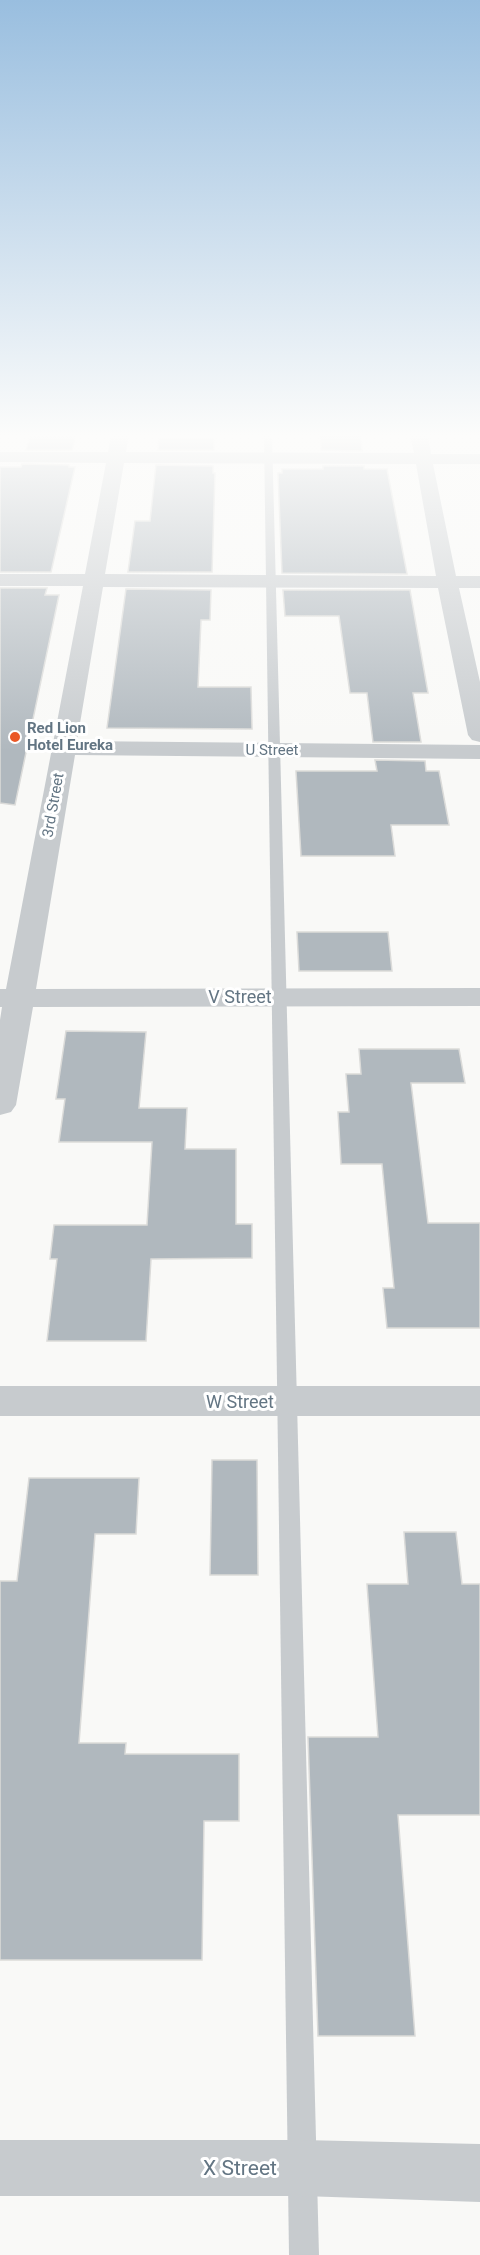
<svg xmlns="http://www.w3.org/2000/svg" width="480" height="2255" viewBox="0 0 480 2255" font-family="Roboto,sans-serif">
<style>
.building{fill:#b0b8be;stroke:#dbdbd9;stroke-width:1.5}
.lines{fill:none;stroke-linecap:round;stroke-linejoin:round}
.service{fill:#c7cbce;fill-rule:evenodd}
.minor{fill:#c7cbce;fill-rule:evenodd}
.poi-dot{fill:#ea5726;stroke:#fff;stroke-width:2}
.labels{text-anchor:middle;stroke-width:6;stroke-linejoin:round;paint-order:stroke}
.far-poi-label{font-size:15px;font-weight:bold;fill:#637583;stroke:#fff;text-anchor:start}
.far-street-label{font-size:15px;fill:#637583;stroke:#fff}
.street-label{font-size:18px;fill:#637583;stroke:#fff}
.near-street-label{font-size:21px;fill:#637583;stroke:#fff}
</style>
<rect width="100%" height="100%" fill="#f9f9f7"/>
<g class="building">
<path d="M 320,435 L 361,435 L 362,451 L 321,450 Z"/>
<path d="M 30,436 L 76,436 L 72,450 L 26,450 Z"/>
<path d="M 159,437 L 214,437 L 214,450 L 158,450 Z"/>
<path d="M 22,464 L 69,465 L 69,467 L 75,467 L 51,572 L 0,572 L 0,467 L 21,467 Z"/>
<path d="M 156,465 L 213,466 L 213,473 L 215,473 L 212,572 L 128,572 L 135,521 L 150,521 Z"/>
<path d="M 323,466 L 364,466 L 364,469 L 387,469 L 407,574 L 282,573 L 278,473 L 282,473 L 282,469 L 323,469 Z"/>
<path d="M 0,588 L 47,588 L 45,595 L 59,595 L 15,805 L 0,803 Z"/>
<path d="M 126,589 L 211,590 L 210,620 L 201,620 L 198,687 L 251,687 L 252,729 L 107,728 Z"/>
<path d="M 283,590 L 410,590 L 428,693 L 413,693 L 421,742 L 373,742 L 367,693 L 350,693 L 339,616 L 285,616 Z"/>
<path d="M 375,760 L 425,761 L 426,771 L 439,771 L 449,825 L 391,825 L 395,856 L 301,856 L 296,771 L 377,771 Z"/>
<path d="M 297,932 L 388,932 L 392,971 L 299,971 Z"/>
<path d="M 66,1031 L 146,1032 L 139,1108 L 187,1108 L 185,1149 L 236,1149 L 236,1224 L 252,1224 L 252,1258 L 151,1259 L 146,1341 L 47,1341 L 57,1259 L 50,1259 L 54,1225 L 147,1225 L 152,1142 L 59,1142 L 65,1099 L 56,1099 Z"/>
<path d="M 359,1049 L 459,1049 L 465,1083 L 411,1083 L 428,1223 L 480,1223 L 480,1328 L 387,1328 L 383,1288 L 394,1288 L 382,1164 L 341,1164 L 338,1112 L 349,1112 L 346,1074 L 361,1074 Z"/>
<path d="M 212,1460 L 257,1460 L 258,1575 L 210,1575 Z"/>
<path d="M 29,1478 L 139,1478 L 136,1534 L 95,1534 L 79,1743 L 126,1743 L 125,1754 L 239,1754 L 239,1821 L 204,1821 L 202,1960 L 0,1960 L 0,1581 L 17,1581 Z"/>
<path d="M 404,1532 L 456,1532 L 462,1584 L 480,1584 L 480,1815 L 398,1815 L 415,2036 L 318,2036 L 308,1737 L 378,1737 L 367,1584 L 408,1584 Z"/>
</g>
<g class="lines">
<path class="service" d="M 264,435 L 272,435 L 319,2255 L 289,2255 Z"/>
<g class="minor">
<path d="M 111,435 L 129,435 L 126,452 L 414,453 L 410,435 L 428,435 L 431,454 L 480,454 L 480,464 L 433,464 L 456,576 L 480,576 L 480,588 L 459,588 L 480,682 L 480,742 L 472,740 L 468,735 L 438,588 L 103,587 L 77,741 L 480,745 L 480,759 L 75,755 L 36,989 L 480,988 L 480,1006 L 33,1007 L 16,1105 L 11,1112 L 0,1115 L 0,1020 L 2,1007 L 0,1007 L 0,989 L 6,989 L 83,586 L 0,586 L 0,574 L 85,574 L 106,463 L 0,462 L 0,452 L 108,452 ZM 124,463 L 416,464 L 436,576 L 105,574 Z"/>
<rect x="0" y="1386" width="480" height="30"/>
<path d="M 0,2140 L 302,2140 L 480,2144 L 480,2202 L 302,2196 L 0,2196 Z"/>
</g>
</g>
<linearGradient id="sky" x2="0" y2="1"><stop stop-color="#99bedf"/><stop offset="0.58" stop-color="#fcfcfb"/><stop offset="1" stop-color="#fcfcfb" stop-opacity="0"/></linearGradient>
<rect width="480" height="751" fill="url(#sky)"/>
<circle class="poi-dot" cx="15" cy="737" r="6"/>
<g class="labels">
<g class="far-poi-label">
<text x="27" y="733">Red Lion<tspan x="27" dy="17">Hotel Eureka</tspan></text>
</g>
<g class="far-street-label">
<text x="272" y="755">U Street</text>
<text transform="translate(53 805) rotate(-80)" y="5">3rd Street</text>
</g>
<g class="street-label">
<text x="240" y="1003">V Street</text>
<text x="240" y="1408">W Street</text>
</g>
<g class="near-street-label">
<text x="240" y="2175">X Street</text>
</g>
</g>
</svg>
